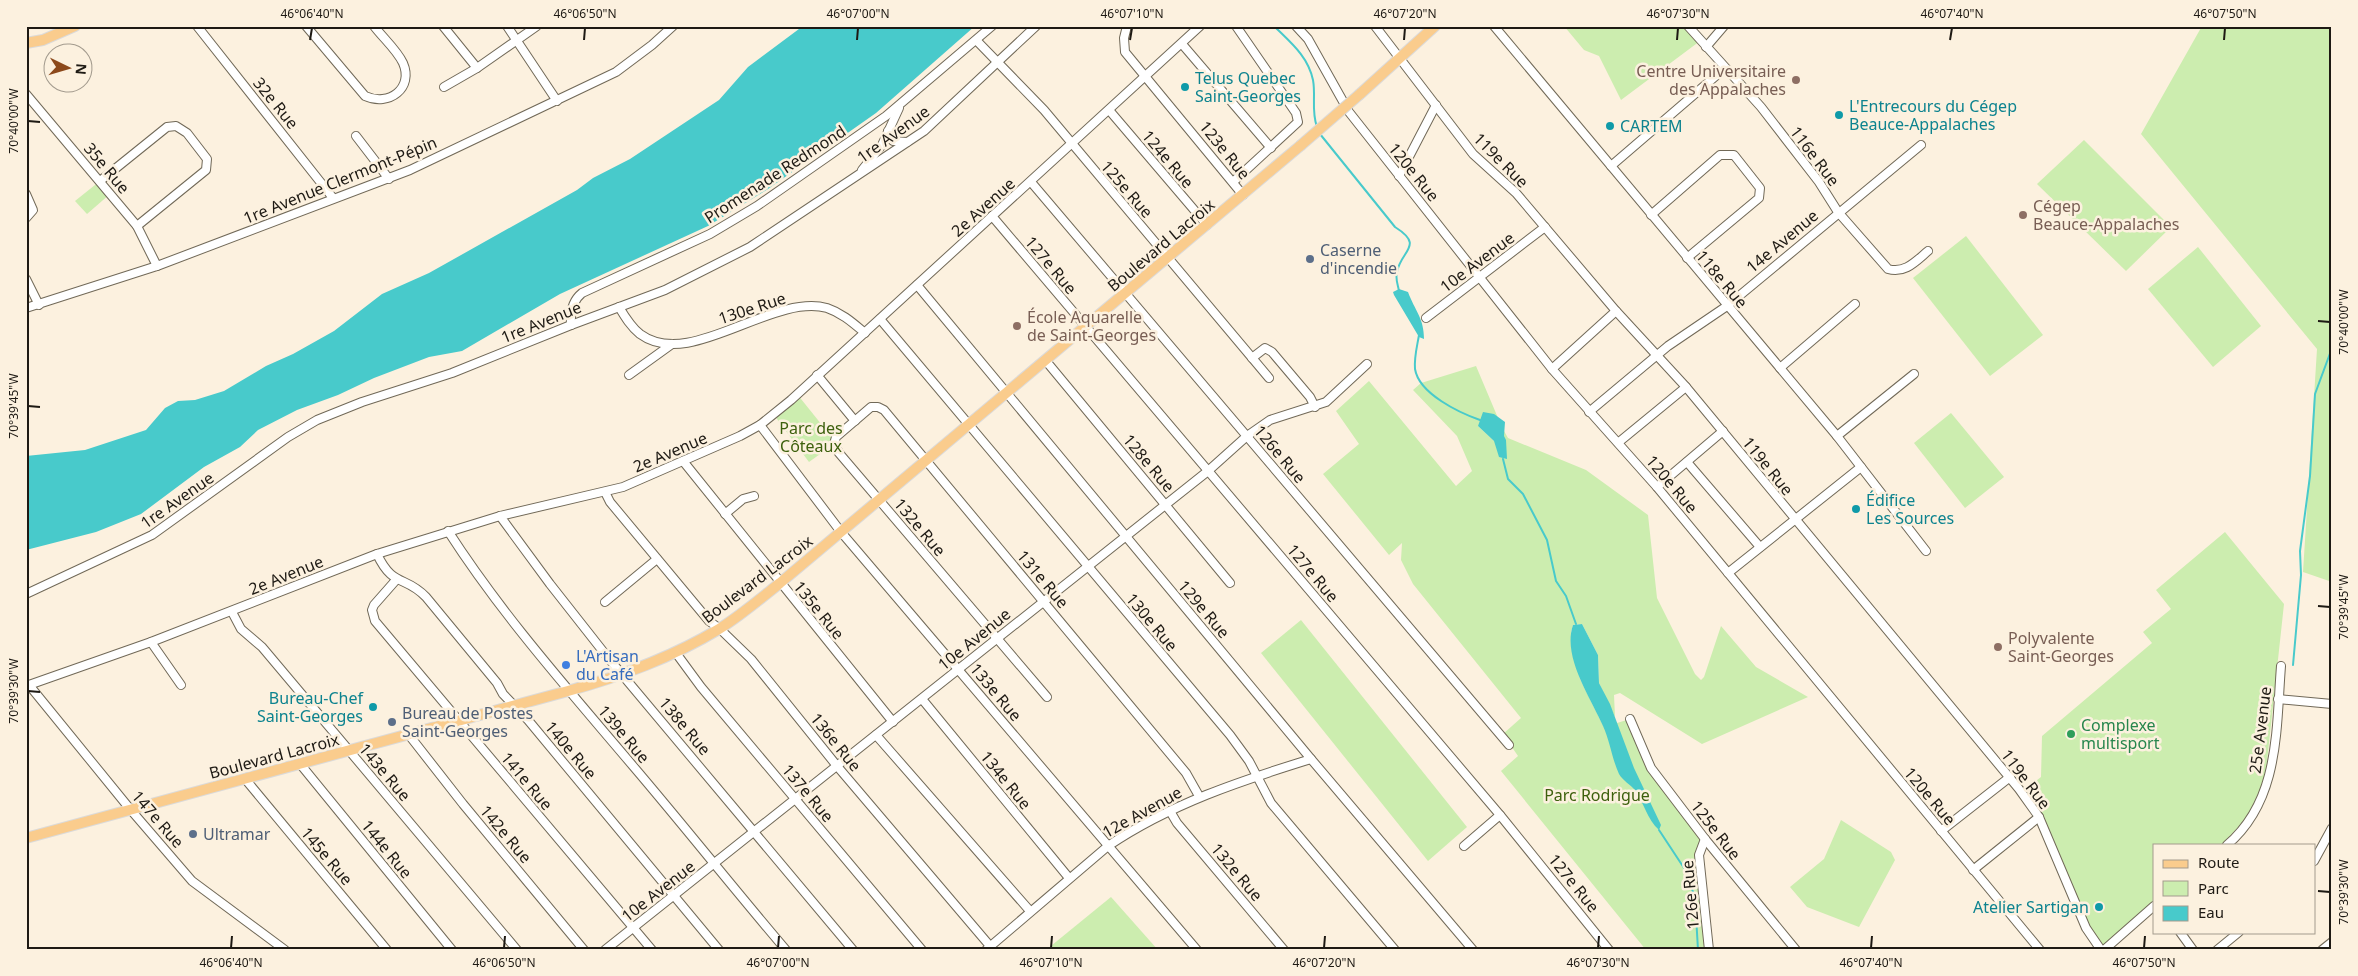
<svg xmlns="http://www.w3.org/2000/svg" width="2358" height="976" viewBox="0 0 2358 976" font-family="'Noto Sans',sans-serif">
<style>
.green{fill:#ccedaf}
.water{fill:#48cacb}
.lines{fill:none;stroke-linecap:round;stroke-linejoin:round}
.stream{stroke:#48cacb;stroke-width:2}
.minor-casing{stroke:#716958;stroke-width:10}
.major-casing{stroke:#dbdad9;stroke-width:12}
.minor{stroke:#fff;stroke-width:8}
.major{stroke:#facc8d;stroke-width:10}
.major-bridge-casing{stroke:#dbdad9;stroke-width:12;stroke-linecap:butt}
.major-bridge{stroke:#facc8d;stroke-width:10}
.ticks{fill:none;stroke:#1e1a14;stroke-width:2}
.education-dot{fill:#8d6e63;stroke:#fcf1df;stroke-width:2}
.culture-dot{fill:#0f9aa8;stroke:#fcf1df;stroke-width:2}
.service-dot{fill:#5c6f8a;stroke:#fcf1df;stroke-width:2}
.shop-dot{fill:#3f7fe0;stroke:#fcf1df;stroke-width:2}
.leisure-dot{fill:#2e9e5b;stroke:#fcf1df;stroke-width:2}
.labels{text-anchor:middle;stroke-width:5;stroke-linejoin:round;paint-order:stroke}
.education-label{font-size:16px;fill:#785e54;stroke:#fcf1df;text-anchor:start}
.culture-label{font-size:16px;fill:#0d838f;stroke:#fcf1df;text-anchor:start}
.street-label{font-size:16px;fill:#1e1a14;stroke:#fcf1df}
.service-label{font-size:16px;fill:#4e5e75;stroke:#fcf1df;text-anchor:start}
.park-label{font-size:16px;fill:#3d600d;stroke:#fcf1df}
.shop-label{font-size:16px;fill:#366cbe;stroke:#fcf1df;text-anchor:start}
.leisure-label{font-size:16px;fill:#27864d;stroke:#fcf1df;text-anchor:start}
.neatline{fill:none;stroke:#1e1a14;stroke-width:2}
.ticks-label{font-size:12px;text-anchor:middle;fill:#1e1a14}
</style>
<rect width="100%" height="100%" fill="#fcf1df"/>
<g class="green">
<path d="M 1564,26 L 1688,26 L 1700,41 L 1621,100 L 1599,56 L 1584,50 Z"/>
<path d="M 2202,26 L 2332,26 L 2332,582 L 2303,572 L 2317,349 L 2141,134 Z"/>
<path d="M 2084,140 L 2171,227 L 2126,271 L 2037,184 Z"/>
<path d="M 100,181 L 110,194 L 87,214 L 75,201 Z"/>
<path d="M 1966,236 L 2043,335 L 1990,376 L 1913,278 Z"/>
<path d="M 2198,247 L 2261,326 L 2213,367 L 2148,289 Z"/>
<path d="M 1476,366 L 1498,418 L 1478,426 L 1494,441 L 1504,436 L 1504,431 L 1508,438 L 1586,470 L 1648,515 L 1657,598 L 1695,674 L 1701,680 L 1704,677 L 1721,626 L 1756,667 L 1808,697 L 1702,744 L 1620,693 L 1614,695 L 1615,717 L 1599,683 L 1598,655 L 1582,624 L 1573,625 L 1571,632 L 1580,679 L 1604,727 L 1630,719 L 1646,758 L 1705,839 L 1701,846 L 1709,950 L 1646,950 L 1501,771 L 1518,756 L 1503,734 L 1521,718 L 1413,584 L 1401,560 L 1402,543 L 1389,555 L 1323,474 L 1359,444 L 1336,411 L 1369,381 L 1456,486 L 1472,471 L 1457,436 L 1413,390 L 1421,383 Z"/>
<path d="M 797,394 L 834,440 L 834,444 L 809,462 L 774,415 Z"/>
<path d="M 1951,413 L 2004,477 L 1965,508 L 1914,443 Z"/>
<path d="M 2225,532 L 2284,604 L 2265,780 L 2249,816 L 2221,845 L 2154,845 L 2154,902 L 2103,947 L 2088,926 L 2043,817 L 2022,792 L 2041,777 L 2042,736 L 2152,643 L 2143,632 L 2171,609 L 2156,590 Z"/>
<path d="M 1301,620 L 1467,827 L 1428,861 L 1261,653 Z"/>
<path d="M 1841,820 L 1891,852 L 1895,860 L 1859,927 L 1807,907 L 1790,887 L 1824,859 Z"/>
<path d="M 1111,897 L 1158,950 L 1046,950 Z"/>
</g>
<g class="water">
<path d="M 803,26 L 975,26 L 876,113 L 768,189 L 708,226 L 560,294 L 462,351 L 429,357 L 374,378 L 338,395 L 297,410 L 258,430 L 240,447 L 204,467 L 141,514 L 96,532 L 26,550 L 26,456 L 85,450 L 146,430 L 165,408 L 178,401 L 195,400 L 224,391 L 266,366 L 293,354 L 334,331 L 382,294 L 429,273 L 577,190 L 593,178 L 630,159 L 719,100 L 748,67 Z"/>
<path d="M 1399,289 L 1408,292 C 1415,311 1424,318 1424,339 L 1419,337 L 1394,295 L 1393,292 Z"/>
<path d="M 1483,412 L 1494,414 L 1505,422 L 1504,436 L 1506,440 L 1507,459 L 1499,457 L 1494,441 L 1478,426 Z"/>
<path d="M 1582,624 L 1598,655 L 1599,683 L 1610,704 L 1634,768 L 1661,825 L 1659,830 C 1647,819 1644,803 1635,790 C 1630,784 1623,781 1619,774 C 1612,759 1610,741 1603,726 C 1591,698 1562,657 1573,625 Z"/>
</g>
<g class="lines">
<g class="stream">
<path d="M 1274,26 C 1290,42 1308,56 1313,80 C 1316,96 1311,111 1317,127"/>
<path d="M 1320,134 L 1395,227 C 1425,246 1401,250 1397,272 C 1395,278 1398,285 1399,291"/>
<path d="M 1419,335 C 1417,347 1414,357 1415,369 C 1419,394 1460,413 1480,420"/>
<path d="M 1503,459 L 1508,479 L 1523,494 L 1547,540 L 1556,581 L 1566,596 L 1576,624"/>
<path d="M 2293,665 L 2301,575 L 2300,551 L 2310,476 L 2315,394 L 2332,348"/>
<path d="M 1659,830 L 1686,871 L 1695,898 L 1698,950"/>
</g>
<defs>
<g id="minor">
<path d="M 197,26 L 333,198"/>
<path d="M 306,26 L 365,96 C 389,107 414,88 403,63 C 397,50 383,38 374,26"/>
<path d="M 443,26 L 477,68"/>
<path d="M 507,26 L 557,101"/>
<path d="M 1127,26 L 1124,38 L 1125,52 L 1243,195"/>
<path d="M 1296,26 L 1308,39 L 1349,112 L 1552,369 L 1657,487 L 2040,950"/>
<path d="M 1375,26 L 1473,154 L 1516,193 L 1616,311 L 1686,387 L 2019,789 L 2039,817 L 2086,928 L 2101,950"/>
<path d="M 1494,26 L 1837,436 L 1926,551"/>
<path d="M 1688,26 L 1761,107 L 1819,182 L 1838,212 L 1888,269 C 1905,274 1916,261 1928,251"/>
<path d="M 977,41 L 1044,110 L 1269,378"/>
<path d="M 1182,44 L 1271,148"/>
<path d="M 1706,47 L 1724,26"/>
<path d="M 444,87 L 477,68 L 537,26"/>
<path d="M 26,94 L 137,226 L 157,266"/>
<path d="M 1109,110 L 1207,225"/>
<path d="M 888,131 L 888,136 L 893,141 L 907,142"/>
<path d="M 356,136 L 389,179"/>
<path d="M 1611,166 L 1725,68"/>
<path d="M 862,170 L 882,145 L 899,108"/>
<path d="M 1399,176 L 1436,105"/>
<path d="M 100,181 L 167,127 L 176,126 L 187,133 L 207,159 L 206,170 L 137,226"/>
<path d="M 1031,182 L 1509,745"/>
<path d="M 1233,182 L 1298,122 L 1296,113 L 1236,26"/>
<path d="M 26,194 L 33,210 L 26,218"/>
<path d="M 1651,215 L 1720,155 L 1734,155 L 1760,188 L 1759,198 L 1687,258"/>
<path d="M 992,216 L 1500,815 L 1609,950"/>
<path d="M 26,279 L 39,305"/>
<path d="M 917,285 L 1311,759 L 1473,950"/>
<path d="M 619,307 C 625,317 631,327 640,334 C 690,371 771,293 827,308 C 842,313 853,323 865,333"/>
<path d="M 26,308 L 157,266 L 410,170 L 616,72 L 652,45 L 673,26"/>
<path d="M 1426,318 L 1545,227"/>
<path d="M 880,319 L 1230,735 L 1249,761 L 1271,803 L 1395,950"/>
<path d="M 571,325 C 570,312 572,301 582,293 L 710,234 L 757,206 L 886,116 L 992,26"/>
<path d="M 1252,358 L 1265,348 L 1272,352 L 1310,397 L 1315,407"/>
<path d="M 1046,361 L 1230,583"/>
<path d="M 1780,368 L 1855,304"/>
<path d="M 1552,369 L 1616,311"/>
<path d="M 629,375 L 672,344"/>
<path d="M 817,375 L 855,421"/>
<path d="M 1589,412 L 1668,346 L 1727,306 L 1921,145"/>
<path d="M 760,425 L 841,532 L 1197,950"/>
<path d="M 1837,436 L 1914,374"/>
<path d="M 1619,442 L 1686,387"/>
<path d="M 683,461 L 893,722"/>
<path d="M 1687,462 L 1760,547"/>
<path d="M 1657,487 L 1723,431"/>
<path d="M 605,492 L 610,502 L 709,621 L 720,629 L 751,659 L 837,766 L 990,946"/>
<path d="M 725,514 L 743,499 L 754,496"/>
<path d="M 500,516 L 550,584 L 609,659 L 853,950"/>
<path d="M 448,531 C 502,615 568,689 633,766 C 685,827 734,889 786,950"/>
<path d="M 377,554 C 393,588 405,575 426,597 L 497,683 L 503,694 L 528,720 L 719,950"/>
<path d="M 1728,573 L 1861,467"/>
<path d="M 396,580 L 374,605 L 372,610 L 375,621 L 652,950"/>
<path d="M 26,594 L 152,535 L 288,437 L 317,420 L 362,402 L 452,373 L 571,325 L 665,290 L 750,247 L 924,131 L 1036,26"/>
<path d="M 605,602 L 657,559"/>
<path d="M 232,612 L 241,629 L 262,647 L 517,950"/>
<path d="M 151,642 L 181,685"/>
<path d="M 676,653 L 701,687 L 922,950"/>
<path d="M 29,685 L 130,809 L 192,881 L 285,950"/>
<path d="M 26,686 L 151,642 L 377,554 L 500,516 L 623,487 L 740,436 L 760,425 L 791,400 L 1200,26"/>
<path d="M 1047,697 L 839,453 L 834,444 L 836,437 L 871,407 L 878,407 L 884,410 L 1186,773 L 1199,796"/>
<path d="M 922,699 L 1069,878"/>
<path d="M 2278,699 L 2332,704"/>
<path d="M 1630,719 L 1651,768 L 1705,839 L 1796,950"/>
<path d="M 409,735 L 463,804 L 584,950"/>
<path d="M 876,735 L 1030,911"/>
<path d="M 301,765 L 452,950"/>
<path d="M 246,780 L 387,950"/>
<path d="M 1170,811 L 1177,823 L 1284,950"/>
<path d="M 1941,831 L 2010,777"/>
<path d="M 1705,839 L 1699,855 L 1709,950"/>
<path d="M 2227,845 C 2280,800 2276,729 2281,666"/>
<path d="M 1464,846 L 1500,815"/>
<path d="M 2314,861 L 2332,828"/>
<path d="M 1973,870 L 2039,817"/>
<path d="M 2180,932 L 2193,950"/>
<path d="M 605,950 L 1208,471 L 1247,436 L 1270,420 L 1326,402 L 1367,364"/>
<path d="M 986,950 L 1108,846 C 1170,804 1240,781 1311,759"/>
<path d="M 2104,950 L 2154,906"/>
<path d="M 2217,950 L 2239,932"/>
<path d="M 2322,950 L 2332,942"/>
</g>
<g id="major">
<path d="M 26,43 L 43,40 L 75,26"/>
<path d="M 1360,94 L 1435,26"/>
<path d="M 26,838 L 568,691 C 621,676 671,658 719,629 C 740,616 760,599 780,583 L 1300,146"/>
</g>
</defs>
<use href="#minor" class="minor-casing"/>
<use href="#major" class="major-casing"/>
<use href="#minor" class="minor"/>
<use href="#major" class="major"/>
<defs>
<path id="major-bridge" d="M 1300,146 L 1360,94"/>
</defs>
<use href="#major-bridge" class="major-bridge-casing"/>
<use href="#major-bridge" class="major-bridge"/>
</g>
<path class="ticks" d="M 310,40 L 312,28M 584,40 L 585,28M 857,40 L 858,28M 1130,40 L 1132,28M 1404,40 L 1405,28M 1677,40 L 1678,28M 1950,40 L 1952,28M 2224,40 L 2225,28M 28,121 L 40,122M 2318,321 L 2330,322M 28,406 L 40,407M 2318,606 L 2330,607M 28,691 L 40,692M 2318,891 L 2330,892M 231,948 L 232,936M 504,948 L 505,936M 778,948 L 779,936M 1051,948 L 1052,936M 1324,948 L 1325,936M 1598,948 L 1599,936M 1871,948 L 1872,936M 2144,948 L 2145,936"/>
<g class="education-dot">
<circle cx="1796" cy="80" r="5"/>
<circle cx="2023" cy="215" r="5"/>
<circle cx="1017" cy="326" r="5"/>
<circle cx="1998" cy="647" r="5"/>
</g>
<g class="culture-dot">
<circle cx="1185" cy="87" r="5"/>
<circle cx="1839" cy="115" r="5"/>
<circle cx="1610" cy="126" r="5"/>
<circle cx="1856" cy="509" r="5"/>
<circle cx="373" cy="707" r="5"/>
<circle cx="2099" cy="907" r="5"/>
</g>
<g class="service-dot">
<circle cx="1310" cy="259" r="5"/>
<circle cx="392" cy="722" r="5"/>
<circle cx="193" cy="834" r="5"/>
</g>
<circle class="shop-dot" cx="566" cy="665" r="5"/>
<circle class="leisure-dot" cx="2071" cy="734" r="5"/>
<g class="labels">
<g class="education-label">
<text x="1786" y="77" text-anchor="end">Centre Universitaire<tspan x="1786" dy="18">des Appalaches</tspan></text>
<text x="2033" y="212">Cégep<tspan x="2033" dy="18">Beauce-Appalaches</tspan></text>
<text x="1027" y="323">École Aquarelle<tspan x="1027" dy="18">de Saint-Georges</tspan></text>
<text x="2008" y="644">Polyvalente<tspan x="2008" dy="18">Saint-Georges</tspan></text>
</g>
<g class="culture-label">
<text x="1195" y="84">Telus Quebec<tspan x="1195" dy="18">Saint-Georges</tspan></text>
<text x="1849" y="112">L'Entrecours du Cégep<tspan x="1849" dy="18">Beauce-Appalaches</tspan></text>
<text x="1620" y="132">CARTEM</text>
<text x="1866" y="506">Édifice<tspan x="1866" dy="18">Les Sources</tspan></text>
<text x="363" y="704" text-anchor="end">Bureau-Chef<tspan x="363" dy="18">Saint-Georges</tspan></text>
<text x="2089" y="913" text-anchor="end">Atelier Sartigan</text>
</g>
<g class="street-label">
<text transform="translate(276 103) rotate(51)" y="6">32e Rue</text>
<text transform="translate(893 134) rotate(-36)" y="6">1re Avenue</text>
<text transform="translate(1225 150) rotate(51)" y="6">123e Rue</text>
<text transform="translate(1815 156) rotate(53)" y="6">116e Rue</text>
<text transform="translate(1168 159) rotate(50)" y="6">124e Rue</text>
<text transform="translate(1501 160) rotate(45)" y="6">119e Rue</text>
<text transform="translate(107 168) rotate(50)" y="6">35e Rue</text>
<text transform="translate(1414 172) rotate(51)" y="6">120e Rue</text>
<text transform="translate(775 174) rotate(-33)" y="6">Promenade Redmond</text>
<text transform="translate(340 180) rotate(-22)" y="6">1re Avenue Clermont-Pépin</text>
<text transform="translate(1127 189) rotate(49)" y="6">125e Rue</text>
<text transform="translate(983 207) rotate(-42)" y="6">2e Avenue</text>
<text transform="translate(1782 241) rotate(-40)" y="6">14e Avenue</text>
<text transform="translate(1161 245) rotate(-40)" y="6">Boulevard Lacroix</text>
<text transform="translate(1477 262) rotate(-37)" y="6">10e Avenue</text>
<text transform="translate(1051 265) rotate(50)" y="6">127e Rue</text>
<text transform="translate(1722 279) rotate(50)" y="6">118e Rue</text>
<text transform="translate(752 308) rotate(-18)" y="6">130e Rue</text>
<text transform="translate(541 322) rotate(-22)" y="6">1re Avenue</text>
<text transform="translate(670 452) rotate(-23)" y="6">2e Avenue</text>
<text transform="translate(1280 454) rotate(50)" y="6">126e Rue</text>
<text transform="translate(1149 463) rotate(50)" y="6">128e Rue</text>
<text transform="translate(1768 466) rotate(51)" y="6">119e Rue</text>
<text transform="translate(1672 484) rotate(50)" y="6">120e Rue</text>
<text transform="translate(177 500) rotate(-35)" y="6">1re Avenue</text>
<text transform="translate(920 527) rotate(50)" y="6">132e Rue</text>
<text transform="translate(1313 573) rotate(50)" y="6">127e Rue</text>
<text transform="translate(286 575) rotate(-22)" y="6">2e Avenue</text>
<text transform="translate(757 579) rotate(-37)" y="6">Boulevard Lacroix</text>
<text transform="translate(1043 579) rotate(50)" y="6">131e Rue</text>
<text transform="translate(1204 609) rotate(50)" y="6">129e Rue</text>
<text transform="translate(819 610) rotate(51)" y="6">135e Rue</text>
<text transform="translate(1152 622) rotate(50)" y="6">130e Rue</text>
<text transform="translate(974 639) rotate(-39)" y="6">10e Avenue</text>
<text transform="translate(996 692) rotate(50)" y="6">133e Rue</text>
<text transform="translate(685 726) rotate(50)" y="6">138e Rue</text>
<text transform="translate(2260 730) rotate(-83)" y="6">25e Avenue</text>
<text transform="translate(624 734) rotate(50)" y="6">139e Rue</text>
<text transform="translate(836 742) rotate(51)" y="6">136e Rue</text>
<text transform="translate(571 750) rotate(50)" y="6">140e Rue</text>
<text transform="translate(274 756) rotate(-15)" y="6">Boulevard Lacroix</text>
<text transform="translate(385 772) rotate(50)" y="6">143e Rue</text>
<text transform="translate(2026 779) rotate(53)" y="6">119e Rue</text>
<text transform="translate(1006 780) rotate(51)" y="6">134e Rue</text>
<text transform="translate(527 781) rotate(50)" y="6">141e Rue</text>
<text transform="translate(808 793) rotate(50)" y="6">137e Rue</text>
<text transform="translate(1930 796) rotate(50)" y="6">120e Rue</text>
<text transform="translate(1142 812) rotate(-29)" y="6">12e Avenue</text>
<text transform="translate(158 819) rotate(49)" y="6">147e Rue</text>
<text transform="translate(1716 830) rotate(52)" y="6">125e Rue</text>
<text transform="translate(506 834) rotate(50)" y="6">142e Rue</text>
<text transform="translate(387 849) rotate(51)" y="6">144e Rue</text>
<text transform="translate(327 856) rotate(50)" y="6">145e Rue</text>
<text transform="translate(1237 872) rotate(50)" y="6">132e Rue</text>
<text transform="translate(1574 883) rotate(51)" y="6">127e Rue</text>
<text transform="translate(658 891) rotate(-38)" y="6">10e Avenue</text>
<text transform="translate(1690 895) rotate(-95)" y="6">126e Rue</text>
</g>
<g class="service-label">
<text x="1320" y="256">Caserne<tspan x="1320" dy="18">d'incendie</tspan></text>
<text x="402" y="719">Bureau de Postes<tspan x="402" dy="18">Saint-Georges</tspan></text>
<text x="203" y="840">Ultramar</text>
</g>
<g class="park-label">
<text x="811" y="434">Parc des<tspan x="811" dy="18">Côteaux</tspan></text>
<text x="1597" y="801">Parc Rodrigue</text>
</g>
<g class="shop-label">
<text x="576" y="662">L'Artisan<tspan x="576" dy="18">du Café</tspan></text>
</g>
<g class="leisure-label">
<text x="2081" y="731">Complexe<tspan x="2081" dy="18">multisport</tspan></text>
</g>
</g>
<rect width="2358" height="976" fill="none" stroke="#fcf1df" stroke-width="55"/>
<rect x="2153" y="844" width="162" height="90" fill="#fcf1df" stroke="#a39b8e"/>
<rect x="2163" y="860" width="25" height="8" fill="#facc8d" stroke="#a39b8e"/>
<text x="2198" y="868" font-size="15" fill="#1e1a14">Route</text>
<rect x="2163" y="881" width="25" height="15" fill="#ccedaf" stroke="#a39b8e"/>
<text x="2198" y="894" font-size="15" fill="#1e1a14">Parc</text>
<rect x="2163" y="906" width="25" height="15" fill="#48cacb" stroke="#a39b8e"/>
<text x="2198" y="918" font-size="15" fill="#1e1a14">Eau</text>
<g transform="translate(68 68) rotate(95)"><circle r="24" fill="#fcf1df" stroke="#a39b8e"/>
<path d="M0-4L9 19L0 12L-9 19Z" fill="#8c491b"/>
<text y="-8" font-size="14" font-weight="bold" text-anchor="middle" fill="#1e1a14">N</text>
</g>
<rect x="28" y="28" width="2302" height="920" class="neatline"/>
<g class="ticks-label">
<text x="312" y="18">46°06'40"N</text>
<text x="585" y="18">46°06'50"N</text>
<text x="858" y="18">46°07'00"N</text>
<text x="1132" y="18">46°07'10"N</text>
<text x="1405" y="18">46°07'20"N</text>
<text x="1678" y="18">46°07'30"N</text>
<text x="1952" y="18">46°07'40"N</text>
<text x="2225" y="18">46°07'50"N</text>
<text transform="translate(14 121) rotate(-90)" y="4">70°40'00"W</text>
<text transform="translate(2344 322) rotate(-90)" y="4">70°40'00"W</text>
<text transform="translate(14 406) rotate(-90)" y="4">70°39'45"W</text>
<text transform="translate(2344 607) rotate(-90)" y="4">70°39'45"W</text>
<text transform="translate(14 691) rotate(-90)" y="4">70°39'30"W</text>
<text transform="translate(2344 892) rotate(-90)" y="4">70°39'30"W</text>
<text x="231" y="967">46°06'40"N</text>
<text x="504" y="967">46°06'50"N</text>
<text x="778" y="967">46°07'00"N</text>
<text x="1051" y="967">46°07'10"N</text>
<text x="1324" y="967">46°07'20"N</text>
<text x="1598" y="967">46°07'30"N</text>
<text x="1871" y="967">46°07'40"N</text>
<text x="2144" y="967">46°07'50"N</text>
</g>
</svg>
